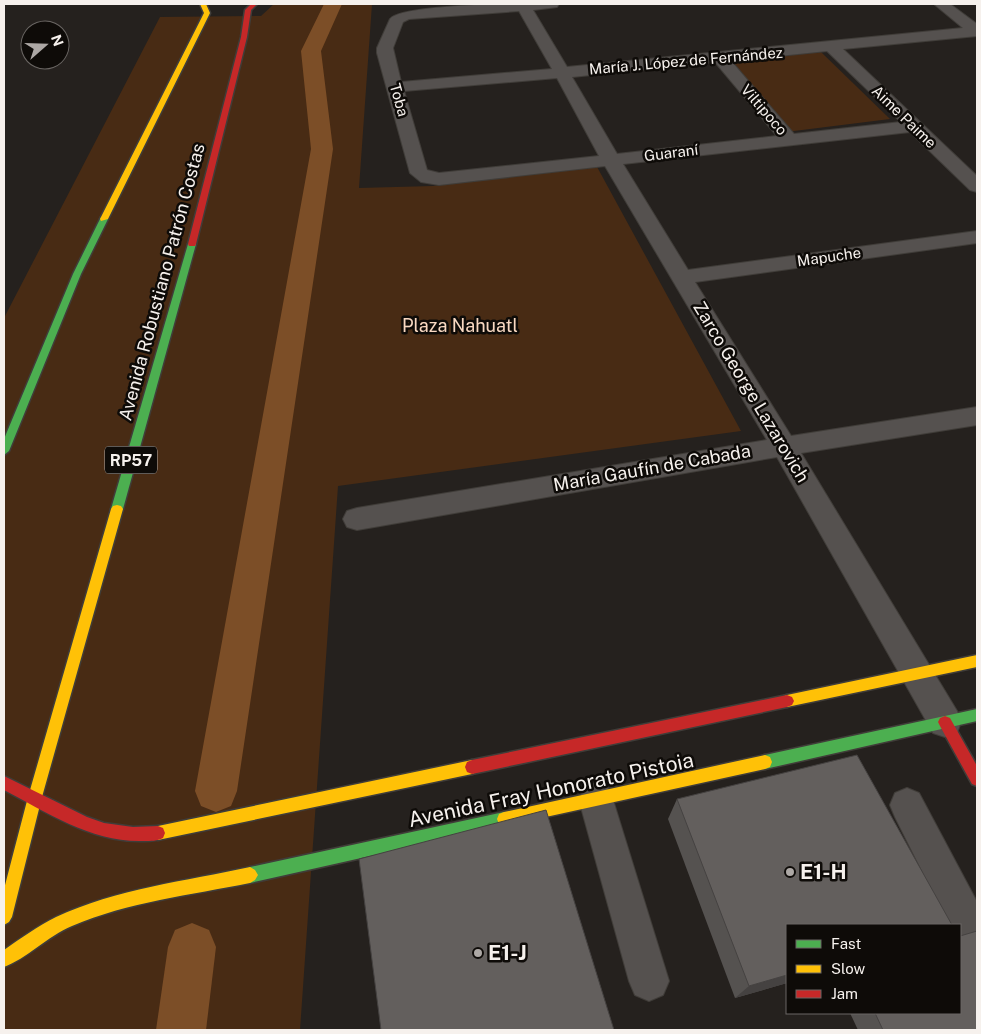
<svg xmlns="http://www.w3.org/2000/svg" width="981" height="1034" viewBox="0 0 981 1034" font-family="'Public Sans',sans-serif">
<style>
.green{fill:#482b14}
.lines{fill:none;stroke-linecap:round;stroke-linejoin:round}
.canal{fill:#7c4e27;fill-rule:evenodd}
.street-casing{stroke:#403d39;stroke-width:2}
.fast-casing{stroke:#403d39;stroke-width:3}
.slow-casing{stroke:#403d39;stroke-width:3}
.jam-casing{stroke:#403d39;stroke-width:3}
.street{fill:#55514f;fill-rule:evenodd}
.fast{fill:#4caf50;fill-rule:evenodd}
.slow{fill:#ffc107;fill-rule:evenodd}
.jam{fill:#c62828;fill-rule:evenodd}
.wall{fill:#555250}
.shaded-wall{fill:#454241}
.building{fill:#635f5d;stroke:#454241}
.poi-dot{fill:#ada8a5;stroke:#0e0b08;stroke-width:2}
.labels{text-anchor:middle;stroke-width:5;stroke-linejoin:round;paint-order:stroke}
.far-street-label{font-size:15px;fill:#f6f1ed;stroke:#0e0b08}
.shield{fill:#0e0b08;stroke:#b0aca8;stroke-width:1}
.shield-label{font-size:16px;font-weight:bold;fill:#f6f1ed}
.street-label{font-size:18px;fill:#f6f1ed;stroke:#0e0b08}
.park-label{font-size:18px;fill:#f9d9c2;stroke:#0e0b08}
.near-street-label{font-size:21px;fill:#f6f1ed;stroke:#0e0b08}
.near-poi-label{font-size:21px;font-weight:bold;fill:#f6f1ed;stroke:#0e0b08;text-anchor:start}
</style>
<rect width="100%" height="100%" fill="#25211e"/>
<g class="green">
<path d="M 274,4 L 372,4 L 359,188 L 433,186 L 596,165 L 741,431 L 338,486 L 300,1030 L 4,1030 L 4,318 L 160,17 L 261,16 Z"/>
<path d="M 821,52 L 890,119 L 786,132 L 726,62 Z"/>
</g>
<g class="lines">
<g class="canal">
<path d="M 324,4 L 342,4 L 321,51 L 333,149 L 237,791 L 231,806 L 216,812 L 201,806 L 195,791 L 311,149 L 301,51 Z"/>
<path d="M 192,923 L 209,930 L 216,947 L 206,1030 L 156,1030 L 168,947 L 175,930 Z"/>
</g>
<defs>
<g id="street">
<path d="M 498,4 L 559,4 L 557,7 L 533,10 L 567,67 L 963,28 L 934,4 L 950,4 L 977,24 L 977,36 L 843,49 L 977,176 L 977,192 L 970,190 L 910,132 L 623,164 L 688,270 L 977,231 L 977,243 L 695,282 L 791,436 L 977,407 L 977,425 L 801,453 L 957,711 L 961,722 L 957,733 L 945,737 L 933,733 L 777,457 L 357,530 L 347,527 L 343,519 L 347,511 L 357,508 L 767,440 L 605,166 L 439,185 L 421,182 L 410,173 L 377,53 L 377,48 L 390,19 C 399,7 479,5 498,4 ZM 519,11 L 552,69 L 401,82 L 393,48 L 403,22 L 409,19 ZM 827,51 L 901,122 L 794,134 L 731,61 ZM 715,62 L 777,136 L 617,154 L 572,77 ZM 557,78 L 599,156 L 439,173 L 427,170 L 404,91 Z"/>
<path d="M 596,783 L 608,788 L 613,800 L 669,981 L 663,995 L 649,1001 L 635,995 L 629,981 L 579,800 L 584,788 Z"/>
<path d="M 907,788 L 919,793 L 977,902 L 977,946 L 971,948 L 960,943 L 960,925 L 949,925 L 895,817 L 890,805 L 895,793 Z"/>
</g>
<g id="fast">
<path d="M 101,217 L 108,219 L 81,274 L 9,451 L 4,455 L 4,439 L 73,274 Z"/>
<path d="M 192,241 L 196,244 L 123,509 L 121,512 L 113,512 L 111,509 L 188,244 Z"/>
<path d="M 977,709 L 977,721 L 765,769 L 760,767 L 758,762 L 760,757 L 765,755 Z"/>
<path d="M 504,812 L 509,814 L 511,819 L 509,824 L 504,826 L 250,883 L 245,880 L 242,875 L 245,870 L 250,867 Z"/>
</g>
<g id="slow">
<path d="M 200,4 L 206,4 L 210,13 L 108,219 L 101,221 L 100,219 L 204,13 Z"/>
<path d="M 117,505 L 121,506 L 123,509 L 42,797 L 12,917 L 9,922 L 4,925 L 4,889 L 28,797 L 111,509 L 113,506 Z"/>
<path d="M 977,655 L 977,667 L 787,707 L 782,705 L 780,701 L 782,697 L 787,695 Z"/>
<path d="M 765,755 L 770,757 L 772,762 L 770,767 L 765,769 L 504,826 L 499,824 L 497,819 L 499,814 L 504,812 Z"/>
<path d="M 472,760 L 477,762 L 479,767 L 477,772 L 472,774 L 158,840 L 153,838 L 151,833 L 153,828 L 158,826 Z"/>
<path d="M 250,867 L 255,870 L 258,875 L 255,880 L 250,883 C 191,895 128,902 72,926 C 48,936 26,959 4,967 L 4,950 C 21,938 38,926 56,917 C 116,889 186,881 250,867 Z"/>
</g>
<g id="jam">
<path d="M 251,4 L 257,4 L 251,10 L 247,37 L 196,244 L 195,246 L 189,246 L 188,244 L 241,37 L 245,10 Z"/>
<path d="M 787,695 L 792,697 L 794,701 L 792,705 L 787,707 L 472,774 L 467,772 L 465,767 L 467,762 L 472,760 Z"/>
<path d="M 945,716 L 950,718 L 977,766 L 977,786 L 972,784 L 940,726 L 938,722 L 940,718 Z"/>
<path d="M 4,776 L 87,817 L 104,823 L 133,827 L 158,826 L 163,828 L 165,833 L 163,838 C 157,841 151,841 144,841 C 93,843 48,813 4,790 Z"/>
</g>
</defs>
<use href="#street" class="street-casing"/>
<use href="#fast" class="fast-casing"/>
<use href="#slow" class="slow-casing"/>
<use href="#jam" class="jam-casing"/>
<use href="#street" class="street"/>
<use href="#fast" class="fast"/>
<use href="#slow" class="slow"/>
<use href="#jam" class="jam"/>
</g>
<g class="wall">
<path d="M 677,799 L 787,925 L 787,983 L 735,998 L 668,819 Z"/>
<path d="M 850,1013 L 960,1013 L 977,1030 L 858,1030 Z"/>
</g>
<path class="shaded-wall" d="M 787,975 L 787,983 L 735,998 L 749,986 Z"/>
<g class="building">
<path d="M 857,755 L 952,925 L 787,925 L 787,975 L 749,986 L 677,799 Z"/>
<path d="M 546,810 L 614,1030 L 381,1030 L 359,859 Z"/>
<path d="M 977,931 L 977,1030 L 883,1030 L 875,1013 L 960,1013 L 960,936 Z"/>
</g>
<g class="poi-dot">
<circle cx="790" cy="872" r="5"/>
<circle cx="478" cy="953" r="5"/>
</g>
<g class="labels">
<g class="far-street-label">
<text transform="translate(686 61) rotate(-5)" y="5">María J. López de Fernández</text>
<text transform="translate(399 100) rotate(74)" y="5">Toba</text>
<text transform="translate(764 110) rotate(49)" y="5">Viltipoco</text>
<text transform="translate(904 117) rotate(44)" y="5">Aime Paime</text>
<text transform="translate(671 153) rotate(-7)" y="5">Guaraní</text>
<text transform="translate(829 257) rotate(-8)" y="5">Mapuche</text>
</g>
<rect class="shield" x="105" y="446.5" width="52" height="27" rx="4"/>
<g class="shield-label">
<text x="131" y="466">RP57</text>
</g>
<g class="street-label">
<text transform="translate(162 282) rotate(-75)" y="6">Avenida Robustiano Patrón Costas</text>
<text transform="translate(751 392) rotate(59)" y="6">Zarco George Lazarovich</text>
<text transform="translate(652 468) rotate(-10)" y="6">María Gaufín de Cabada</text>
</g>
<g class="park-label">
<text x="460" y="332">Plaza Nahuatl</text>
</g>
<g class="near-street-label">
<text transform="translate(551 790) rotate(-12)" y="7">Avenida Fray Honorato Pistoia</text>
</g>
<g class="near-poi-label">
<text x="800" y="879">E1-H</text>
<text x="488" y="960">E1-J</text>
</g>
</g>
<rect width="981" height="1034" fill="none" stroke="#f6f1ed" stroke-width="10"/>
<rect x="786" y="924" width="175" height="90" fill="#0e0b08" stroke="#6b6764"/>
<rect x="796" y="940" width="25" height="8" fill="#4caf50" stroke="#6b6764"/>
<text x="831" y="949" font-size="15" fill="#f6f1ed">Fast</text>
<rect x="796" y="965" width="25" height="8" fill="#ffc107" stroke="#6b6764"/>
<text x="831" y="974" font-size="15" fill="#f6f1ed">Slow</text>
<rect x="796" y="990" width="25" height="8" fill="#c62828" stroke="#6b6764"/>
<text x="831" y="999" font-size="15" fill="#f6f1ed">Jam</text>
<g transform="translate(45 45) rotate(70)"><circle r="24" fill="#0e0b08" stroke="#6b6764"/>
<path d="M0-4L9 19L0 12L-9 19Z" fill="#ada8a5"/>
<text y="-8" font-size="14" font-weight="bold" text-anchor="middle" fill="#f6f1ed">N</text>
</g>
</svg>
